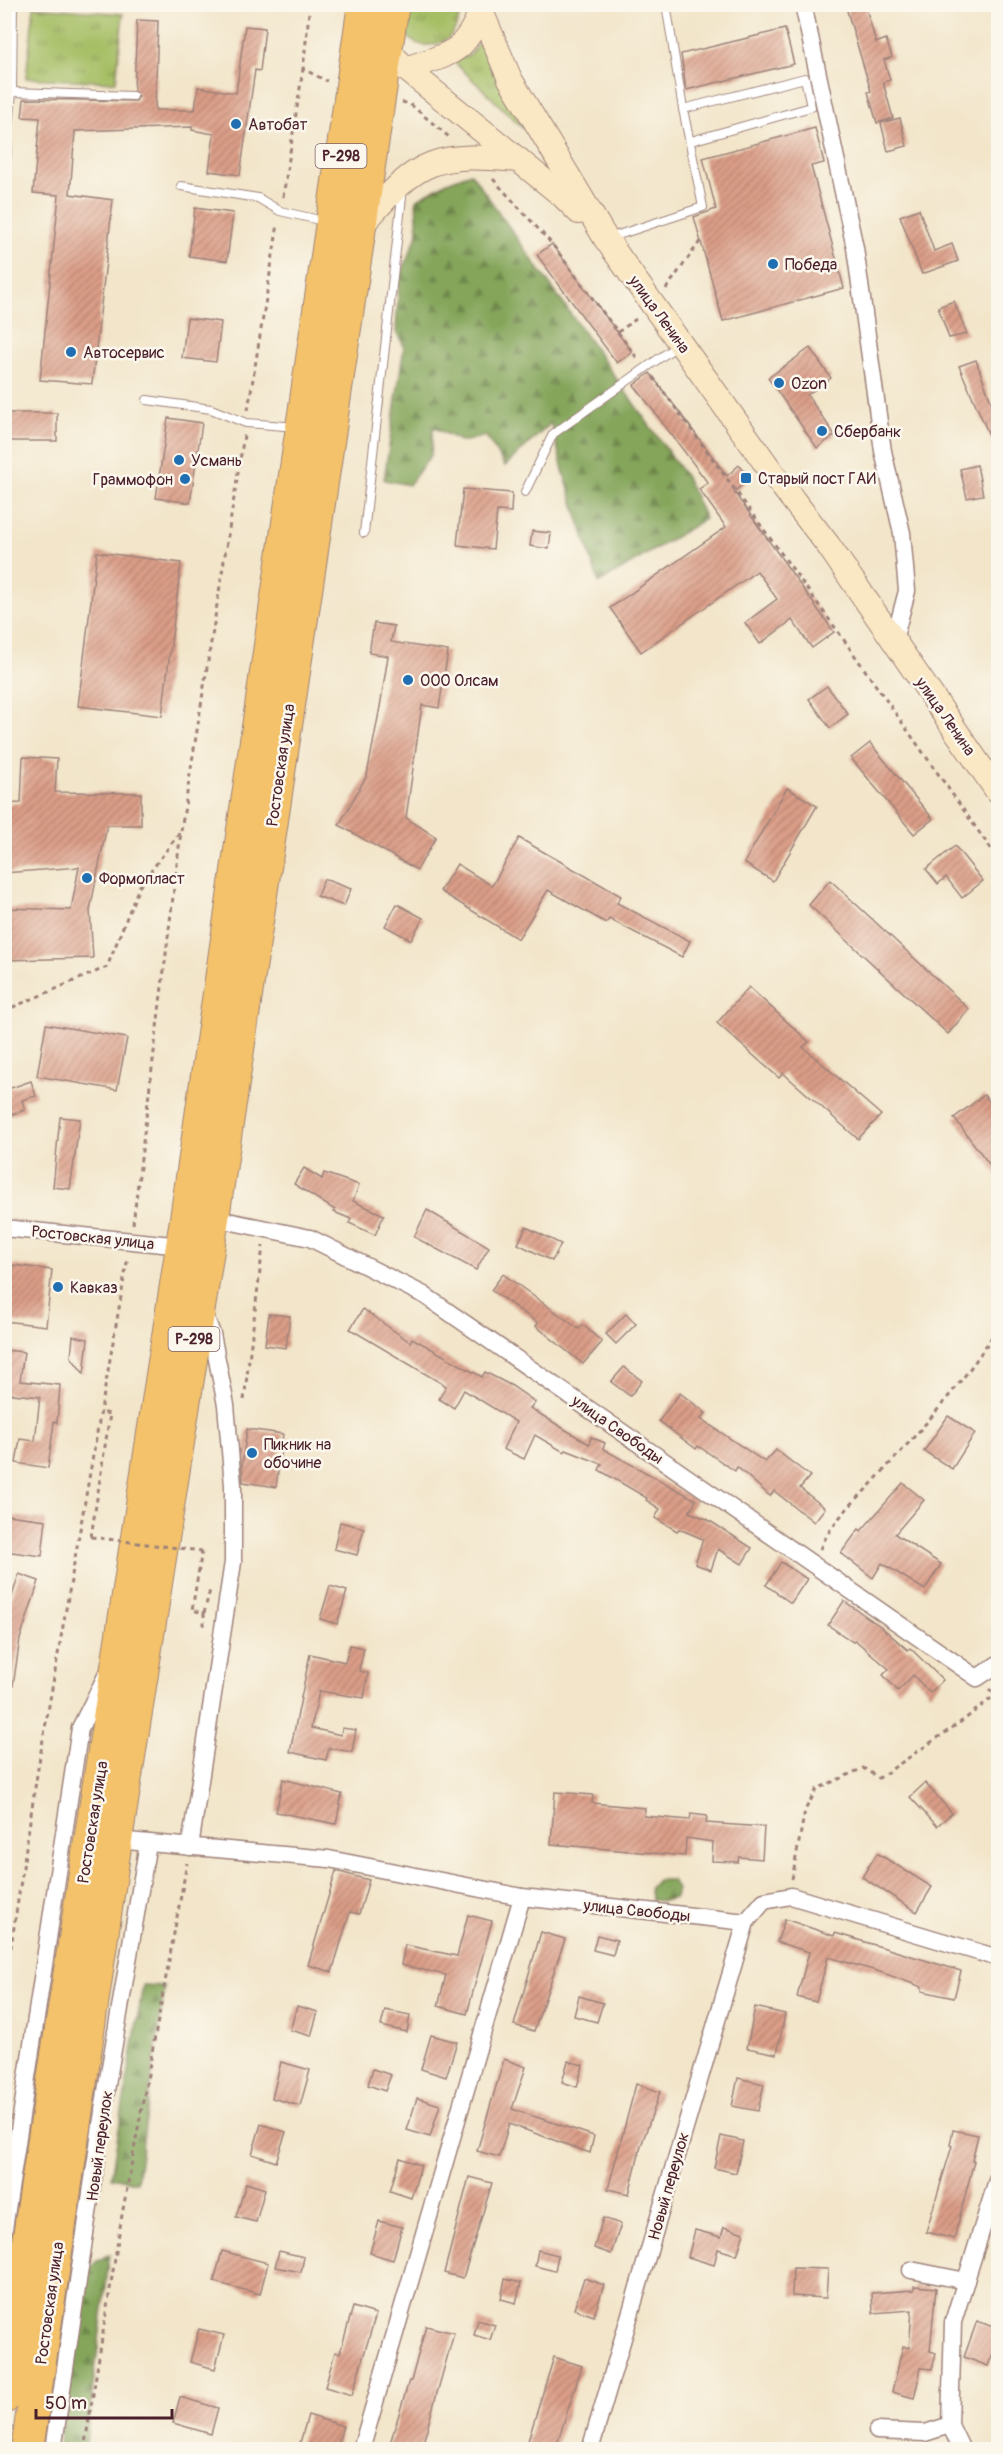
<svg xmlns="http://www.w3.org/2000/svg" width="1003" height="2454" viewBox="0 0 1003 2454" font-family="Pangolin,sans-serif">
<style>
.grass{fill:url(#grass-tufts);stroke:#786e48;stroke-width:1.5}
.forest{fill:url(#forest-firs);stroke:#676242;stroke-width:1.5}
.building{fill:url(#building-hatch)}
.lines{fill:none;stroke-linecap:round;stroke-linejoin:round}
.lane-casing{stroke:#9e827a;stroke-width:10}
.street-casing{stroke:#9e827a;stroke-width:19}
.secondary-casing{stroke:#9e827a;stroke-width:26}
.highway-casing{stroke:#9e827a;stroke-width:34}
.path{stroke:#9e827a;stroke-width:3;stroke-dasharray:4.5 4.5;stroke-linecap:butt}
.lane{stroke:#fff;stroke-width:8}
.street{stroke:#fff;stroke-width:16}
.secondary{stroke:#fae7c3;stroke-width:24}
.highway{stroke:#f3c26a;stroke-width:32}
.path-bridge{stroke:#9e827a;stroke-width:3;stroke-dasharray:4.5 4.5;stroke-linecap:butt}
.poi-dot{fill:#1f6fb2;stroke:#fbf7ec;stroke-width:2}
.labels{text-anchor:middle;stroke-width:5;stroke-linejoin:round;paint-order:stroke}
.shield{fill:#fbf7ec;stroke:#7f6065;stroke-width:1.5}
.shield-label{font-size:15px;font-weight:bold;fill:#4a1f2b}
.poi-label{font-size:16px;fill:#4a1f2b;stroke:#fbf7ec;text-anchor:start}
.street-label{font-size:16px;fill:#4a1f2b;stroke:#fbf7ec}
</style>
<defs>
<pattern id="grass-tufts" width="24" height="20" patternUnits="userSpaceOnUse" patternTransform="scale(1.5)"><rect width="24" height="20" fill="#a5be64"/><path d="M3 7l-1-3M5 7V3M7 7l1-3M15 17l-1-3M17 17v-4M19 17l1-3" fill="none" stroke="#889a53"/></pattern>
<pattern id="forest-firs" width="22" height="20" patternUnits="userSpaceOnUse" patternTransform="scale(1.5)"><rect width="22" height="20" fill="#84a55a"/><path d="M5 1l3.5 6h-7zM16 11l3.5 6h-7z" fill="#6e864b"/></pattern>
<pattern id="building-hatch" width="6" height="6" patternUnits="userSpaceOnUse" patternTransform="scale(1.5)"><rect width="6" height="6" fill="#db9e87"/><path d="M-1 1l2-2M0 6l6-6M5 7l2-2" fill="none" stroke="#b4806f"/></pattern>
</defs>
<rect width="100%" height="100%" fill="#fbf7ec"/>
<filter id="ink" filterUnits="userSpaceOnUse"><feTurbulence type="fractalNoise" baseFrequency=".0167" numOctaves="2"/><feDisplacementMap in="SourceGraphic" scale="12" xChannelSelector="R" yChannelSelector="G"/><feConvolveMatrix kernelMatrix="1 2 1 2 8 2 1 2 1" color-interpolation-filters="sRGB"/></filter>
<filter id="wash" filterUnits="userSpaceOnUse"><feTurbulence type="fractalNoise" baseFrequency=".008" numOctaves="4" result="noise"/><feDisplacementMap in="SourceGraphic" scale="24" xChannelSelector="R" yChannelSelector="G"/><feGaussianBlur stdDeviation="1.35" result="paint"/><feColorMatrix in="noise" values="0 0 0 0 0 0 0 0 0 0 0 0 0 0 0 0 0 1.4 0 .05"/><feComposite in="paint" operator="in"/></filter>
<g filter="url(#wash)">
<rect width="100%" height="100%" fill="#f2e5c9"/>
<g class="grass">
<path d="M 410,5 L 461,5 C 460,16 457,31 447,39 C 434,49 407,48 406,28 C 406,21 409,12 410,5 Z"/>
<path d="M 34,7 L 123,14 L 116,82 L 26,78 Z"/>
<path d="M 479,41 L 524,129 L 454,62 L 471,54 Z"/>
</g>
<g class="forest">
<path d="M 471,173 L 686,477 L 705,519 L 599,583 L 564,474 L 551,423 L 505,466 L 486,436 L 462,442 L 433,427 L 431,455 L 409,485 L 384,480 L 404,346 L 396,332 L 399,279 L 418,233 L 416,200 L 447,182 Z"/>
<path d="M 657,1880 L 672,1880 L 677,1889 L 675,1898 L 663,1901 L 652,1900 L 649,1889 Z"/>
<path d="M 143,1985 L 165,1986 L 137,2182 L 111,2177 Z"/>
<path d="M 110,2254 L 85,2449 L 58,2450 L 87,2267 Z"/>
</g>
<g id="blocks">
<g class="building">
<path d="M 845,4 L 865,4 L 876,43 L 886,39 L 892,57 L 884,60 L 890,80 L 883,82 L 893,118 L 877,123 L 868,92 L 871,91 Z"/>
<path d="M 137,20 L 158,21 L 155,110 L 195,110 L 198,87 L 236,93 L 245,26 L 265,28 L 260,71 L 255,70 L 240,175 L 209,171 L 214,134 L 192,130 L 192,127 L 75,131 L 70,194 L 113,200 L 92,384 L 40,380 L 59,195 L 33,193 L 40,118 L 22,117 L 24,99 L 136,101 L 139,96 L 134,90 Z"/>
<path d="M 785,29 L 794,64 L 686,90 L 681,54 Z"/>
<path d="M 900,118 L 907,146 L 888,151 L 881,123 Z"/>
<path d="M 815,128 L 824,163 L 811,166 L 844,288 L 723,321 L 694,217 L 716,209 L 703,158 Z"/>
<path d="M 195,208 L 233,213 L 227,261 L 189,256 Z"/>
<path d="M 919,209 L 934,251 L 952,244 L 958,261 L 922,274 L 900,216 Z"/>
<path d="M 552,244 L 632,352 L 617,363 L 537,255 Z"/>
<path d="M 954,301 L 967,334 L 949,338 L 938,307 Z"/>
<path d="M 187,318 L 221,322 L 216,362 L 182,358 Z"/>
<path d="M 810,348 L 831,378 L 807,395 L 835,435 L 817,448 L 768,378 Z"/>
<path d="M 976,360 L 994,410 L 999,409 L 999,458 L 959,366 Z"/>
<path d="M 650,373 L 727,476 L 739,465 L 750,478 L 734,492 L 834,632 L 812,648 L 792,620 L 760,644 L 745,623 L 777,599 L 757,571 L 641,652 L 610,608 L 726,527 L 699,489 L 708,483 L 634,385 Z"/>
<rect x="4" y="413" width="53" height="28"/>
<path d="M 168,418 L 202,423 L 190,503 L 156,498 Z"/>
<path d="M 977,465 L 983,495 L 967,498 L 960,469 Z"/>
<path d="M 463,489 L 512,493 L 511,512 L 497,511 L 493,549 L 457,545 Z"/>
<path d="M 532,531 L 551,533 L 549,549 L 530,546 Z"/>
<path d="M 97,552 L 181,563 L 162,716 L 78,706 Z"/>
<path d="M 374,623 L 394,626 L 391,642 L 448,651 L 439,708 L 422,705 L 406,818 L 436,837 L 417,870 L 339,825 L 367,775 L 380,707 L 388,656 L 369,653 Z"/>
<path d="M 827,686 L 848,714 L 830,728 L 809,699 Z"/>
<path d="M 870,743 L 933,819 L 914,834 L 851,758 Z"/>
<path d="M 23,757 L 57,759 L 55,792 L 141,793 L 141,825 L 107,825 L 90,910 L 93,958 L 4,960 L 4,908 L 71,910 L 79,867 L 4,873 L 4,804 L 21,803 Z"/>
<path d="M 787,788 L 817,806 L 773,881 L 744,863 Z"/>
<path d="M 519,838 L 621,896 L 617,903 L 690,941 L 682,957 L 609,919 L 606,923 L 548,890 L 518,939 L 440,891 L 457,864 L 492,886 Z"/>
<path d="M 955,846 L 983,881 L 962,898 L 946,877 L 938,884 L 926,869 Z"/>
<path d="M 324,879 L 351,889 L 344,906 L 317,896 Z"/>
<path d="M 830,880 L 969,1009 L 948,1034 L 809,905 Z"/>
<path d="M 397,904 L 423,918 L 411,940 L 385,926 Z"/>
<path d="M 749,987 L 809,1042 L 803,1047 L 881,1115 L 858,1139 L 783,1073 L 779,1078 L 717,1023 Z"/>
<path d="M 46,1024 L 127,1038 L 117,1090 L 37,1076 Z"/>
<path d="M 31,1081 L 36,1096 L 22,1100 L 25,1110 L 4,1117 L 4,1099 L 10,1097 L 8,1089 Z"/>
<path d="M 984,1095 L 999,1113 L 999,1177 L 954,1118 Z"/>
<path d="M 60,1117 L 80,1119 L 70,1189 L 53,1187 Z"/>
<path d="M 304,1168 L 322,1179 L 324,1173 L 359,1185 L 353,1201 L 384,1215 L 375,1235 L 349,1223 L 351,1219 L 334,1212 L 335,1210 L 294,1184 Z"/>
<path d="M 427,1210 L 489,1247 L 476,1270 L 414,1237 Z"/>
<path d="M 526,1227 L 561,1244 L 552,1261 L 518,1244 Z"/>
<path d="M 13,1265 L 52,1270 L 46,1326 L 4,1321 L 4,1290 L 10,1290 Z"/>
<path d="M 503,1274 L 579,1329 L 583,1325 L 602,1342 L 583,1364 L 536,1326 L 538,1323 L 491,1290 Z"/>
<path d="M 363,1309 L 410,1342 L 412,1338 L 482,1377 L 485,1372 L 512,1386 L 535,1402 L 530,1408 L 589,1444 L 591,1437 L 605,1443 L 603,1449 L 696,1500 L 689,1512 L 707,1519 L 752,1548 L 742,1564 L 718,1549 L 711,1570 L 695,1564 L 703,1539 L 679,1529 L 677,1531 L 655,1518 L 660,1509 L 646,1500 L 647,1498 L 599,1470 L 602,1464 L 566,1450 L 564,1452 L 535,1435 L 524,1459 L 503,1449 L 516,1422 L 464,1390 L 454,1408 L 439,1399 L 446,1386 L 350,1329 Z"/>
<path d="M 269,1314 L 290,1316 L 286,1348 L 265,1345 Z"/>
<path d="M 626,1314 L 636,1324 L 616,1344 L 606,1334 Z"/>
<path d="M 73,1336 L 88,1339 L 84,1374 L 71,1357 Z"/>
<path d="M 4,1350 L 24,1352 L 20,1381 L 60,1385 L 57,1423 L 54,1422 L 48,1468 L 16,1463 L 20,1439 L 35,1441 L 40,1397 L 4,1393 Z"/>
<path d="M 624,1367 L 642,1381 L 630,1396 L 611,1382 Z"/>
<path d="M 680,1393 L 706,1413 L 701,1419 L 765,1462 L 776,1450 L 810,1476 L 800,1488 L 825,1508 L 814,1522 L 774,1491 L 770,1496 L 737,1467 L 735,1471 L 698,1446 L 696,1449 L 659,1421 Z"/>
<path d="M 948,1416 L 975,1433 L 952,1469 L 924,1451 Z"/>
<path d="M 247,1429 L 283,1434 L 276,1487 L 243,1482 L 242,1465 Z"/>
<path d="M 903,1483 L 924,1500 L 895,1534 L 941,1564 L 925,1590 L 882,1563 L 873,1578 L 841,1553 L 859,1529 L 861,1531 Z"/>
<path d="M 7,1515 L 46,1520 L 42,1556 L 4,1551 Z"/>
<path d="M 340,1522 L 364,1528 L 357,1555 L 334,1549 Z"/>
<path d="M 781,1562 L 807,1579 L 791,1603 L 766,1585 Z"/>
<path d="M 19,1574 L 39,1581 L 20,1639 L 13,1686 L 4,1686 L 4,1605 L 9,1606 Z"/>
<path d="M 330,1586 L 347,1591 L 337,1624 L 320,1619 Z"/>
<path d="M 844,1601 L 880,1626 L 908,1650 L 910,1648 L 943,1680 L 930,1693 L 913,1675 L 898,1691 L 883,1675 L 889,1669 L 855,1640 L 853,1642 L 828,1625 Z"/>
<path d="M 350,1645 L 364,1648 L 359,1671 L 368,1673 L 364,1698 L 319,1691 L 311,1728 L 341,1735 L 342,1728 L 356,1730 L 352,1752 L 329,1748 L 326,1760 L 290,1752 L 310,1654 L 345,1662 Z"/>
<path d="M 283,1779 L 342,1794 L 336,1824 L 276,1812 Z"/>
<path d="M 925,1783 L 952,1813 L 937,1826 L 910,1797 Z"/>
<path d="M 555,1792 L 593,1795 L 592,1803 L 645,1808 L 644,1816 L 690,1820 L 691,1814 L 707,1816 L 706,1823 L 764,1827 L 762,1859 L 739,1857 L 738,1862 L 712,1861 L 713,1842 L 686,1838 L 685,1856 L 551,1844 Z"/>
<path d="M 877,1853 L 932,1887 L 917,1912 L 862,1877 Z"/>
<path d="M 336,1871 L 369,1880 L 359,1914 L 350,1912 L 332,1972 L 308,1965 Z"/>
<path d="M 468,1915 L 492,1921 L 467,2014 L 438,2006 L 446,1975 L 401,1965 L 405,1945 L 457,1956 Z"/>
<path d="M 785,1919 L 834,1936 L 835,1933 L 961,1971 L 954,1998 L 922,1991 L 922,1987 L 880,1972 L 828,1957 L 816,2002 L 797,1997 L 809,1952 L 777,1942 Z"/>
<path d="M 541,1932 L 565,1939 L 534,2031 L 514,2025 Z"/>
<path d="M 597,1935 L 617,1940 L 613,1955 L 593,1950 Z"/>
<path d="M 579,1996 L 603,2003 L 597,2022 L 574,2016 Z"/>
<path d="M 297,2006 L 318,2012 L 311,2036 L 290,2030 Z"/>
<path d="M 755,2007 L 785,2014 L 777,2054 L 747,2048 Z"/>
<path d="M 385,2010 L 410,2015 L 407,2032 L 381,2026 Z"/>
<path d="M 431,2035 L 457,2042 L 446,2077 L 421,2069 Z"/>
<path d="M 504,2059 L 526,2067 L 512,2109 L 594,2136 L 590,2153 L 509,2124 L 499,2157 L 477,2151 Z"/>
<path d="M 568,2061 L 583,2065 L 577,2087 L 562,2082 Z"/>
<path d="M 281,2062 L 310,2070 L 300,2106 L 272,2098 Z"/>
<path d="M 373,2069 L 391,2075 L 385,2091 L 368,2085 Z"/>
<path d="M 738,2078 L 764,2084 L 758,2111 L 732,2106 Z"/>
<path d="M 636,2084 L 660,2092 L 641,2146 L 629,2194 L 608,2189 Z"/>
<path d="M 417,2098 L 440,2105 L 430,2137 L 407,2130 Z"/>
<path d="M 261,2124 L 286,2132 L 276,2162 L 252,2154 Z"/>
<path d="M 953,2130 L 978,2135 L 972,2161 L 974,2161 L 954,2239 L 926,2232 L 952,2146 L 950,2145 Z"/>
<path d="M 721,2136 L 743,2141 L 736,2173 L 714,2168 Z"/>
<path d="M 400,2158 L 421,2165 L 411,2198 L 390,2191 Z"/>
<path d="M 469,2177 L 492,2183 L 463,2278 L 444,2273 Z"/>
<path d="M 246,2183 L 265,2189 L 256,2222 L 236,2217 Z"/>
<path d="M 603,2218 L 621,2224 L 611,2254 L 594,2248 Z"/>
<path d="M 379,2221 L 402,2227 L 393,2260 L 370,2253 Z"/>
<path d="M 724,2227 L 744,2233 L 737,2255 L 718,2249 L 714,2265 L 688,2257 L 695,2230 L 721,2237 Z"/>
<path d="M 538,2250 L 558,2255 L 555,2271 L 535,2266 Z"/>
<path d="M 222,2251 L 268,2263 L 260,2294 L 214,2282 Z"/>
<path d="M 279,2251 L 304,2257 L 301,2272 L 275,2267 Z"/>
<path d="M 793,2268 L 828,2269 L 826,2298 L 792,2296 Z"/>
<path d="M 584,2278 L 604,2285 L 594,2316 L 574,2309 Z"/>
<path d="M 505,2279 L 521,2283 L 516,2303 L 501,2299 Z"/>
<path d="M 914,2286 L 936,2288 L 930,2351 L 936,2353 L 932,2369 L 921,2368 L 914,2398 L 892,2392 L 903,2346 L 909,2348 L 912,2310 L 873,2313 L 872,2293 L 914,2290 Z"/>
<path d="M 353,2307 L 376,2314 L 352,2395 L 325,2387 L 335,2352 L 340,2353 Z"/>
<path d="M 478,2320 L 495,2325 L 490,2340 L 474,2335 Z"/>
<path d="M 977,2321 L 999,2329 L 999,2338 L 988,2366 L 964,2357 Z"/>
<path d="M 426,2326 L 454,2333 L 421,2450 L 388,2450 L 409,2381 L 411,2381 Z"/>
<path d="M 199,2329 L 224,2335 L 215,2369 L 190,2362 Z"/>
<path d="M 554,2357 L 582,2366 L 555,2450 L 547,2450 L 527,2444 Z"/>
<path d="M 180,2397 L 218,2408 L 211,2434 L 173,2423 Z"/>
<path d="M 308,2415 L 343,2426 L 336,2450 L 298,2450 Z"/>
</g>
</g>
</g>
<g filter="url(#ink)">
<use href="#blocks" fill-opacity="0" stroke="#9e827a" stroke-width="1.5"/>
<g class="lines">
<defs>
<g id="lane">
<path d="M 12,92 L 133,96"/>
<path d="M 683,109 L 805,78 L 811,107 L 691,141"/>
<path d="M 4,185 L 12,92 L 13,4"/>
<path d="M 181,186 L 258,198 L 280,211 L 328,222"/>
<path d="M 609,238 L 703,207 L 683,109 L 666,4"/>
<path d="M 147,400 L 211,409 L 246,423 L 297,427"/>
<path d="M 525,492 L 553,434 L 678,345"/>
<path d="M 364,533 L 403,188"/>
</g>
<g id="street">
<path d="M 803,4 L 855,248 L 883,451 L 902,533 L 907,591 L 894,640"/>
<path d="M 213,1218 L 310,1238 L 424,1295 L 977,1678 L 998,1664"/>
<path d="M 4,1228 L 182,1246"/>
<path d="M 116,1840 L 329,1859 L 522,1897 L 746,1922 L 764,1901 L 791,1896 L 998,1958"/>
<path d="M 190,1847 L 233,1562 L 233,1485 L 226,1405 L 212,1334 L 203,1311"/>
<path d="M 4,2229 L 80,1728 L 106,1676"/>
<path d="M 911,2270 L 966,2281"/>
<path d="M 877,2431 L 925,2433 L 950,2425"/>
<path d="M 53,2450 L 107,2085 L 148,1843"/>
<path d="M 361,2450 L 522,1897"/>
<path d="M 590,2450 L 746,1922"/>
<path d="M 962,2450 L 950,2425 L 953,2322 L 998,2177"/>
</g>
<g id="secondary">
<path d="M 478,4 L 510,79 L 606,239 L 776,478 L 828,545 L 998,792"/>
<path d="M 379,38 L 386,49 L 406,69 L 563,196 L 579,212"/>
<path d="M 406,69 C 447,54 463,56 480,13"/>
<path d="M 359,228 C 380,206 402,175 432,164 C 459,154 491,158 519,160"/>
</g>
<g id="highway">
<path d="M 4,2398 L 182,1246 L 364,4"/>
<path d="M 27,2450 L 116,1840 L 213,1218 L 393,4"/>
</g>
</defs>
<use href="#lane" class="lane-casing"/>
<use href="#street" class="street-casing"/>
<use href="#secondary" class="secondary-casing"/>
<use href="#highway" class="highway-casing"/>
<g class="path">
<path d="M 310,4 L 303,69 L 327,81"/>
<path d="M 402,102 L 410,104 L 449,137"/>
<path d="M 493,179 L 552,244 L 637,358"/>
<path d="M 283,197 L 303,69"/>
<path d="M 666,289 L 701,240"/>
<path d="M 618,332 L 636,319"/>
<path d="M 653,377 L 839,633 L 998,859"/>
<path d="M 248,410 L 278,224"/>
<path d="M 4,1011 L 107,967 L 139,887 L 180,832"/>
<path d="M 133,1224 L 181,831 L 244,435"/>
<path d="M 244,1400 L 263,1246"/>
<path d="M 91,1537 L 110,1414 L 101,1412"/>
<path d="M 820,1549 C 834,1518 852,1505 874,1481 C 918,1433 964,1383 998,1327"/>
<path d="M 202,1551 L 192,1610 L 204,1613 L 210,1590"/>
<path d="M 204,1626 L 204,1613"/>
<path d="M 989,1689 L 998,1698"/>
<path d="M 792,1879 L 805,1810 L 817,1789 L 863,1768 L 879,1778 L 965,1719 L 995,1695"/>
<path d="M 4,1993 L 38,1768 L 128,1257"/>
<path d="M 84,2450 L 122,2215 L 187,1863"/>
</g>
<use href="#lane" class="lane"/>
<use href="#street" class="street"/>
<use href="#secondary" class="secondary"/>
<use href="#highway" class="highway"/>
<path class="path-bridge" d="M 91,1537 L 202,1551"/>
</g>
</g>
<g class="poi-dot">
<circle cx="236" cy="124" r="6"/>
<circle cx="773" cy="264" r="6"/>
<circle cx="71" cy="352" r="6"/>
<circle cx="779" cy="383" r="6"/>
<circle cx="822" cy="431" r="6"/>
<circle cx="179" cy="460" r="6"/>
<rect x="740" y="472" width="12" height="12" rx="3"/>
<circle cx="185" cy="479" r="6"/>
<circle cx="408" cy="680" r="6"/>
<circle cx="87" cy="878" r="6"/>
<circle cx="58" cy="1287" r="6"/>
<circle cx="252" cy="1453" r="6"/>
</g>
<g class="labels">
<g class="shield">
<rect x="315.5" y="144" width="51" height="24" rx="4.5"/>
<rect x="168.5" y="1327" width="51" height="24" rx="4.5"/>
</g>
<g class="shield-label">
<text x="341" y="161">Р-298</text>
<text x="194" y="1344">Р-298</text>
</g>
<g class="poi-label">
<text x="248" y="130">Автобат</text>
<text x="785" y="270">Победа</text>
<text x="83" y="358">Автосервис</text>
<text x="791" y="389">Ozon</text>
<text x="834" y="437">Сбербанк</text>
<text x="191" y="466">Усмань</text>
<text x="758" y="484">Старый пост ГАИ</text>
<text x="173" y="485" text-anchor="end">Граммофон</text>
<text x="420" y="686">ООО Олсам</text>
<text x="99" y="884">Формопласт</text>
<text x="70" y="1293">Кавказ</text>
<text x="264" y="1450">Пикник на<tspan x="264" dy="18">обочине</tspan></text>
</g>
<g class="street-label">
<text transform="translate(660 314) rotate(54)" y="6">улица Ленина</text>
<text transform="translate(946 716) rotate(55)" y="6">улица Ленина</text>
<text transform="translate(280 765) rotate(-82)" y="6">Ростовская улица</text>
<text transform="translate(93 1237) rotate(6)" y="6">Ростовская улица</text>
<text transform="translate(618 1429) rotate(35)" y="6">улица Свободы</text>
<text transform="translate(92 1822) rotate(-81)" y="6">Ростовская улица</text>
<text transform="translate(637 1910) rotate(6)" y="6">улица Свободы</text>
<text transform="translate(99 2146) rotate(-82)" y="6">Новый переулок</text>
<text transform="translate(668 2186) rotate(-74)" y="6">Новый переулок</text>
<text transform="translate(49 2303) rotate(-82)" y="6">Ростовская улица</text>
</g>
</g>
<rect width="1003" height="2454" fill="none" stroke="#fbf7ec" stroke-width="24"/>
<path d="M36 2409v9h136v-9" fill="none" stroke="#4a1f2b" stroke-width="3"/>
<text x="45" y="2409" font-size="18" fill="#4a1f2b" stroke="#fbf7ec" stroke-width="4.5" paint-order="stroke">50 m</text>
</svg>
